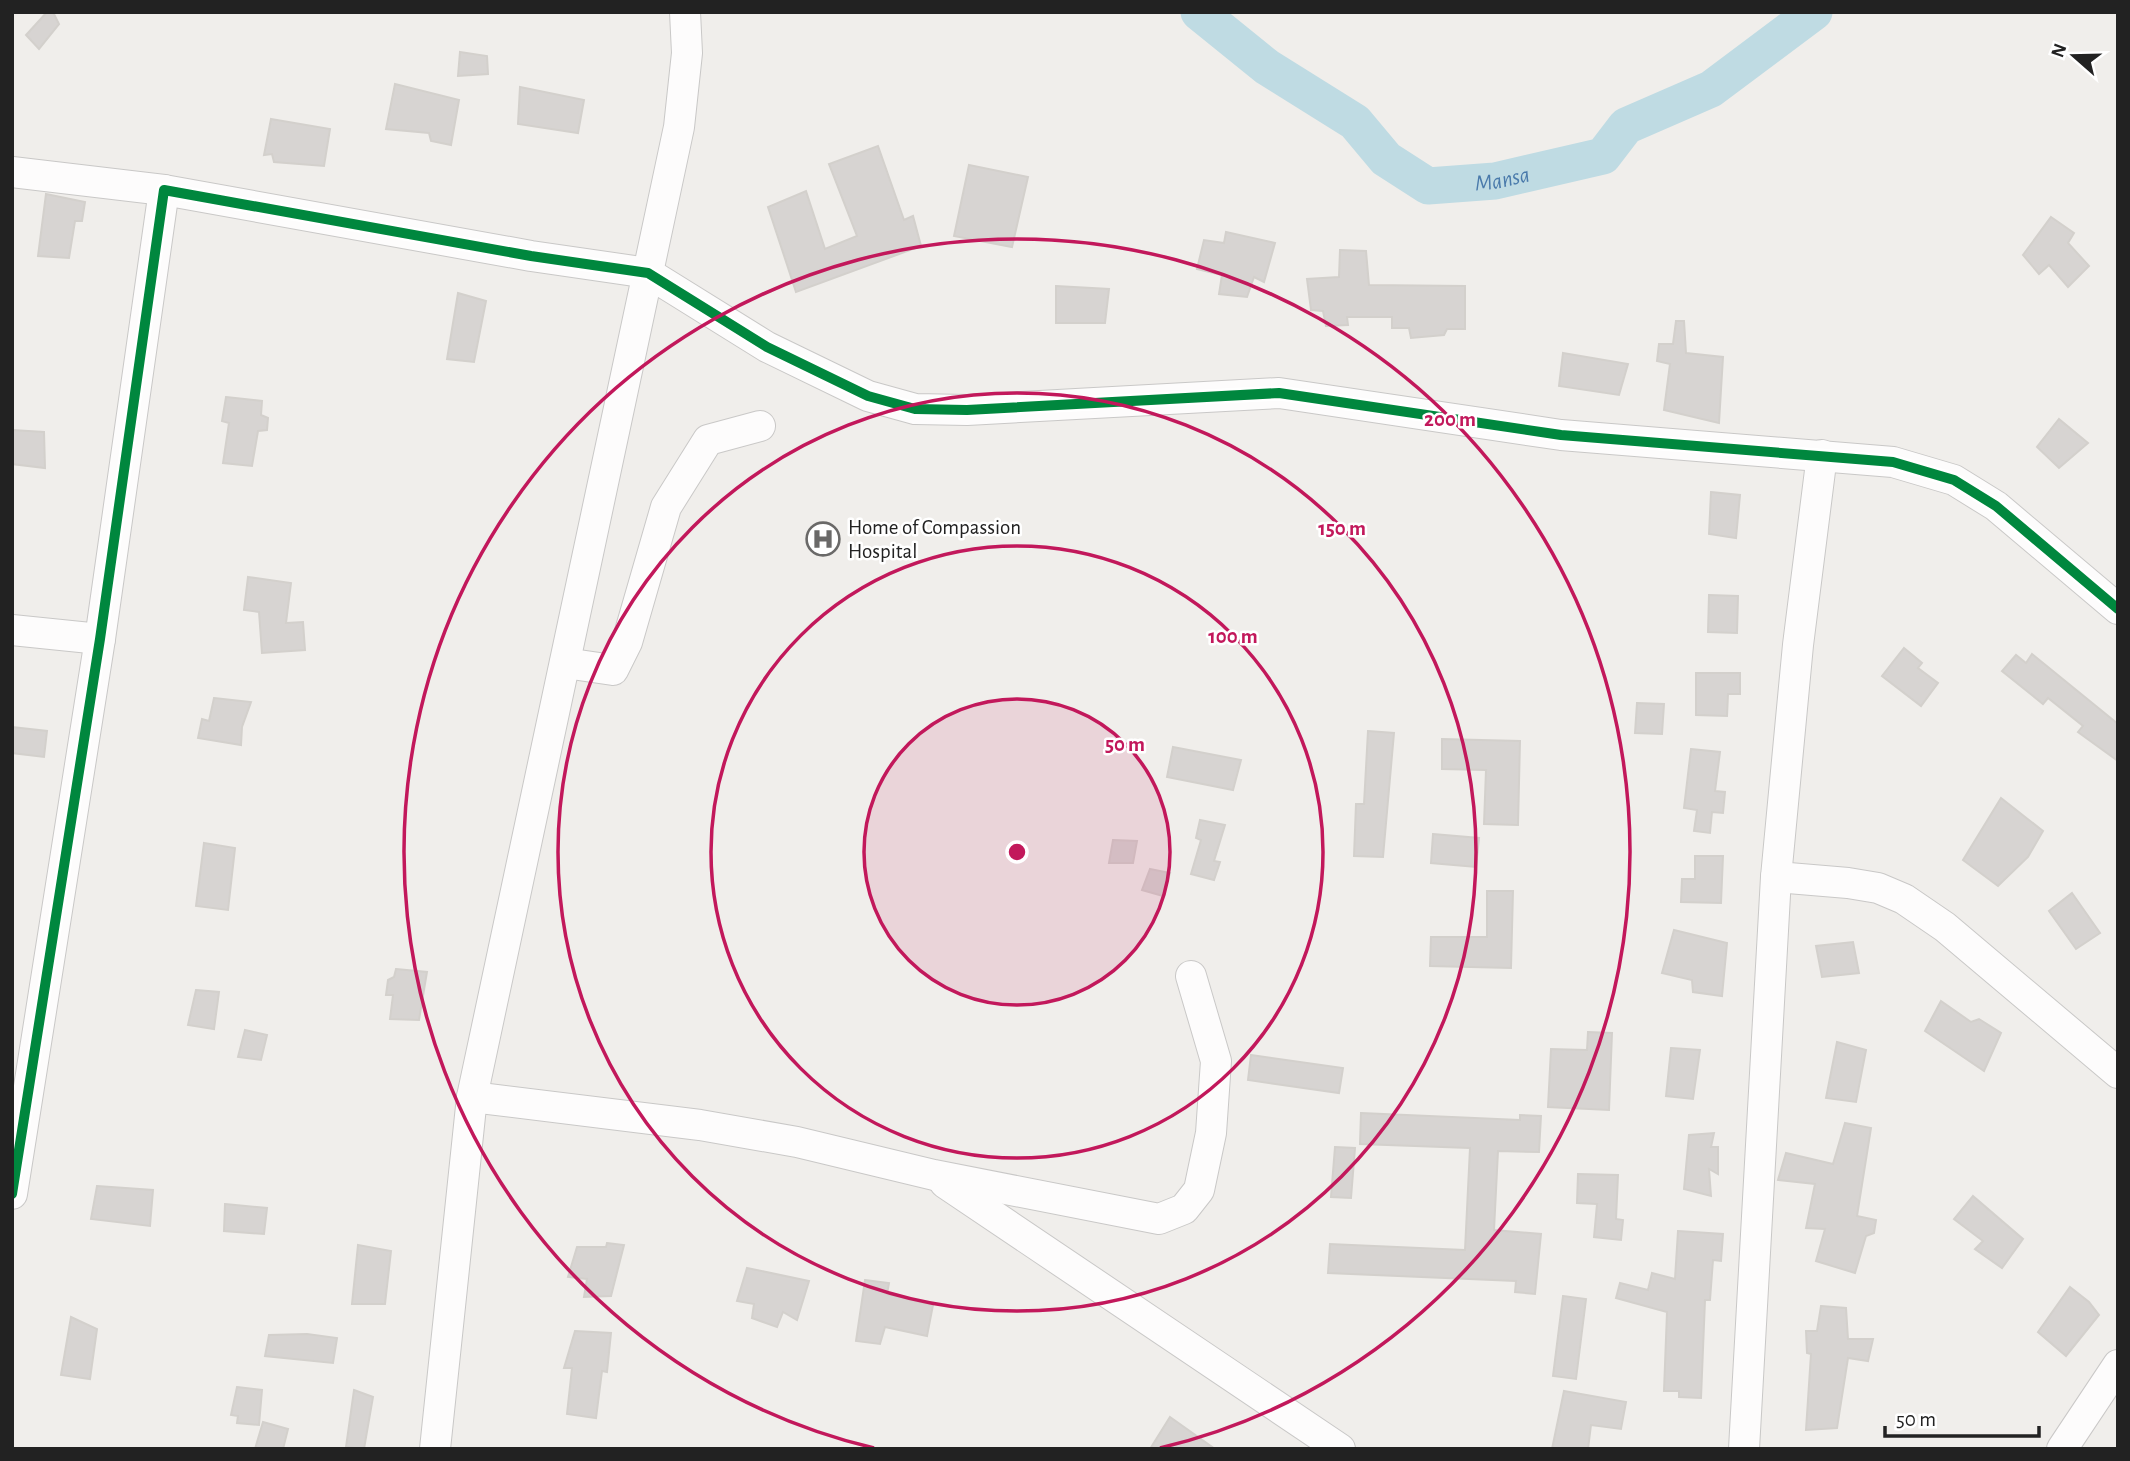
<svg xmlns="http://www.w3.org/2000/svg" width="2130" height="1461" viewBox="0 0 2130 1461" font-family="'Alegreya Sans',sans-serif">
<style>
.lines{fill:none;stroke-linecap:round;stroke-linejoin:round}
.river{stroke:#bfdbe3;stroke-width:37}
.building{fill:#d7d4d2;stroke:#d3d0cc;stroke-width:2}
.minor-casing{stroke:#c9c8c7;stroke-width:32}
.minor{stroke:#fdfcfc;stroke-width:30}
.cycleway-casing{stroke:#fff;stroke-width:15}
.cycleway{stroke:#00873e;stroke-width:10}
.ring{fill:none;stroke:#c2185b;stroke-width:3.5}
.labels{text-anchor:middle;stroke-width:5;stroke-linejoin:round;paint-order:stroke}
.poi-label{font-size:21px;fill:#222;stroke:#fff;text-anchor:start}
.water-label{font-size:23px;font-style:italic;fill:#4a7aab;stroke:#fff}
.centre{fill:#c2185b;stroke:#fff;stroke-width:3.5}
.ring-label{font-size:21px;text-anchor:middle;font-weight:bold;fill:#c2185b;stroke:#fff;stroke-width:5;stroke-linejoin:round;paint-order:stroke}
</style>
<rect width="100%" height="100%" fill="#f0eeeb"/>
<g class="lines">
<path class="river" id="s1" d="M 1199,12 L 1267,67 L 1355,122 L 1386,159 L 1428,186 L 1495,181 L 1603,156 L 1626,126 L 1711,89 L 1814,12"/>
</g>
<g class="building">
<path d="M 47,12 L 53,12 L 59,24 L 39,49 L 26,35 Z"/>
<path d="M 460,52 L 487,56 L 488,74 L 458,76 Z"/>
<path d="M 395,84 L 459,100 L 451,145 L 431,141 L 429,133 L 386,129 Z"/>
<path d="M 520,87 L 584,100 L 578,133 L 518,124 Z"/>
<path d="M 271,119 L 330,129 L 324,166 L 274,162 L 272,154 L 264,155 Z"/>
<path d="M 878,146 L 904,220 L 913,216 L 921,246 L 796,292 L 768,207 L 806,191 L 825,249 L 857,236 L 829,164 Z"/>
<path d="M 969,165 L 1028,177 L 1012,247 L 954,236 Z"/>
<path d="M 46,194 L 85,202 L 82,221 L 75,221 L 69,258 L 38,256 Z"/>
<path d="M 2051,217 L 2074,233 L 2068,243 L 2089,266 L 2068,287 L 2049,265 L 2039,274 L 2023,255 Z"/>
<path d="M 1226,232 L 1275,243 L 1264,282 L 1254,277 L 1247,297 L 1219,294 L 1222,275 L 1197,269 L 1204,240 L 1224,243 Z"/>
<path d="M 1340,250 L 1366,251 L 1369,285 L 1465,286 L 1465,329 L 1447,329 L 1444,335 L 1411,338 L 1409,328 L 1392,328 L 1392,317 L 1347,317 L 1348,325 L 1326,326 L 1323,311 L 1311,310 L 1307,279 L 1339,277 Z"/>
<path d="M 1056,286 L 1109,289 L 1105,323 L 1056,323 Z"/>
<path d="M 458,293 L 486,301 L 474,362 L 447,359 Z"/>
<path d="M 1676,321 L 1684,321 L 1686,353 L 1723,357 L 1719,423 L 1664,410 L 1670,364 L 1657,361 L 1659,344 L 1673,344 Z"/>
<path d="M 1563,353 L 1628,364 L 1619,395 L 1559,386 Z"/>
<path d="M 226,397 L 262,401 L 261,415 L 268,418 L 267,430 L 258,431 L 252,466 L 223,463 L 229,423 L 222,421 Z"/>
<path d="M 2059,419 L 2088,443 L 2059,468 L 2037,447 Z"/>
<path d="M 12,430 L 44,432 L 45,468 L 12,464 Z"/>
<path d="M 1711,492 L 1740,495 L 1736,538 L 1709,534 Z"/>
<path d="M 248,577 L 291,583 L 286,623 L 303,622 L 305,650 L 262,653 L 259,612 L 244,610 Z"/>
<path d="M 1709,595 L 1738,596 L 1737,633 L 1708,632 Z"/>
<path d="M 1904,648 L 1922,663 L 1918,668 L 1938,683 L 1921,706 L 1882,676 Z"/>
<path d="M 2032,654 L 2118,724 L 2118,761 L 2078,732 L 2083,726 L 2048,698 L 2043,704 L 2002,671 L 2016,655 L 2026,663 Z"/>
<path d="M 1696,673 L 1740,673 L 1740,694 L 1728,694 L 1727,716 L 1696,715 Z"/>
<path d="M 214,698 L 251,702 L 242,727 L 241,745 L 198,738 L 202,719 L 209,721 Z"/>
<path d="M 1637,703 L 1664,704 L 1662,734 L 1635,733 Z"/>
<path d="M 12,727 L 47,731 L 44,757 L 12,753 Z"/>
<path d="M 1368,731 L 1394,733 L 1383,857 L 1354,856 L 1356,804 L 1364,804 Z"/>
<path d="M 1442,739 L 1520,741 L 1518,825 L 1484,824 L 1486,770 L 1442,769 Z"/>
<path d="M 1173,747 L 1241,760 L 1233,790 L 1167,777 Z"/>
<path d="M 1691,749 L 1720,752 L 1715,791 L 1725,792 L 1723,813 L 1712,812 L 1710,833 L 1694,831 L 1697,810 L 1684,808 Z"/>
<path d="M 2001,798 L 2043,831 L 2028,857 L 1998,886 L 1963,860 Z"/>
<path d="M 1200,820 L 1225,825 L 1214,861 L 1220,862 L 1214,880 L 1191,874 L 1201,840 L 1196,838 Z"/>
<path d="M 1433,834 L 1479,838 L 1476,867 L 1431,863 Z"/>
<path d="M 1113,840 L 1137,841 L 1133,863 L 1109,863 Z"/>
<path d="M 204,843 L 235,848 L 228,910 L 196,906 Z"/>
<path d="M 1695,856 L 1723,856 L 1721,903 L 1681,902 L 1682,879 L 1695,879 Z"/>
<path d="M 1150,869 L 1170,873 L 1163,896 L 1142,890 Z"/>
<path d="M 1487,891 L 1513,891 L 1511,968 L 1430,966 L 1431,937 L 1487,937 Z"/>
<path d="M 2072,893 L 2100,933 L 2076,949 L 2049,911 Z"/>
<path d="M 1674,930 L 1727,943 L 1722,996 L 1693,992 L 1692,980 L 1662,973 Z"/>
<path d="M 1853,942 L 1859,973 L 1822,977 L 1816,946 Z"/>
<path d="M 396,969 L 427,972 L 419,1020 L 390,1019 L 393,995 L 386,995 L 388,980 L 394,977 Z"/>
<path d="M 196,990 L 219,992 L 214,1029 L 188,1025 Z"/>
<path d="M 1941,1001 L 1971,1022 L 1979,1019 L 2001,1033 L 1984,1071 L 1925,1031 Z"/>
<path d="M 245,1030 L 267,1035 L 261,1060 L 238,1057 Z"/>
<path d="M 1588,1032 L 1612,1033 L 1609,1110 L 1548,1107 L 1551,1049 L 1587,1050 Z"/>
<path d="M 1837,1042 L 1866,1050 L 1856,1102 L 1826,1098 Z"/>
<path d="M 1671,1048 L 1700,1050 L 1693,1099 L 1666,1096 Z"/>
<path d="M 1251,1055 L 1343,1068 L 1339,1093 L 1248,1080 Z"/>
<path d="M 1361,1113 L 1520,1120 L 1520,1115 L 1541,1116 L 1539,1152 L 1498,1151 L 1494,1230 L 1541,1234 L 1535,1294 L 1515,1292 L 1516,1281 L 1328,1273 L 1330,1244 L 1465,1250 L 1470,1148 L 1360,1144 Z"/>
<path d="M 1845,1123 L 1871,1128 L 1857,1216 L 1876,1220 L 1874,1233 L 1866,1236 L 1855,1273 L 1816,1261 L 1825,1229 L 1806,1228 L 1815,1184 L 1778,1180 L 1786,1153 L 1833,1164 Z"/>
<path d="M 1714,1133 L 1711,1147 L 1718,1147 L 1718,1174 L 1709,1169 L 1711,1196 L 1684,1189 L 1689,1135 Z"/>
<path d="M 1335,1147 L 1355,1148 L 1351,1198 L 1331,1197 Z"/>
<path d="M 1578,1174 L 1618,1175 L 1616,1219 L 1623,1220 L 1621,1240 L 1594,1237 L 1597,1204 L 1577,1203 Z"/>
<path d="M 97,1186 L 153,1190 L 150,1226 L 91,1219 Z"/>
<path d="M 1973,1196 L 2023,1239 L 2002,1268 L 1975,1249 L 1983,1241 L 1954,1219 Z"/>
<path d="M 225,1204 L 267,1208 L 264,1234 L 224,1231 Z"/>
<path d="M 1678,1231 L 1723,1234 L 1721,1261 L 1713,1260 L 1710,1300 L 1705,1300 L 1701,1398 L 1679,1397 L 1679,1391 L 1664,1391 L 1667,1312 L 1616,1298 L 1620,1283 L 1648,1290 L 1652,1273 L 1675,1279 Z"/>
<path d="M 607,1243 L 624,1245 L 611,1296 L 584,1297 L 587,1279 L 568,1277 L 577,1247 L 606,1247 Z"/>
<path d="M 358,1245 L 391,1251 L 385,1304 L 352,1304 Z"/>
<path d="M 747,1268 L 809,1281 L 797,1320 L 783,1312 L 777,1327 L 752,1318 L 754,1304 L 737,1301 Z"/>
<path d="M 865,1280 L 889,1283 L 887,1294 L 933,1305 L 927,1336 L 885,1327 L 880,1344 L 856,1341 Z"/>
<path d="M 2070,1287 L 2089,1302 L 2099,1315 L 2066,1356 L 2038,1332 Z"/>
<path d="M 1563,1296 L 1586,1299 L 1576,1379 L 1553,1376 Z"/>
<path d="M 1821,1306 L 1846,1308 L 1848,1339 L 1873,1339 L 1868,1361 L 1848,1358 L 1837,1428 L 1806,1430 L 1811,1354 L 1807,1353 L 1806,1331 L 1817,1331 Z"/>
<path d="M 71,1317 L 97,1329 L 90,1379 L 61,1375 Z"/>
<path d="M 575,1331 L 611,1333 L 607,1372 L 602,1371 L 596,1418 L 567,1414 L 572,1368 L 564,1368 Z"/>
<path d="M 307,1334 L 337,1338 L 333,1363 L 265,1356 L 269,1335 Z"/>
<path d="M 237,1387 L 262,1390 L 259,1425 L 237,1423 L 238,1416 L 231,1415 Z"/>
<path d="M 354,1390 L 373,1397 L 364,1449 L 346,1447 Z"/>
<path d="M 1564,1391 L 1626,1402 L 1621,1429 L 1591,1425 L 1588,1449 L 1552,1449 Z"/>
<path d="M 1170,1417 L 1215,1449 L 1150,1449 Z"/>
<path d="M 263,1422 L 288,1429 L 283,1449 L 255,1449 Z"/>
</g>
<g class="lines">
<defs>
<g id="minor">
<path d="M 12,172 L 164,190"/>
<path d="M 12,630 L 100,639"/>
<path d="M 565,663 L 613,670 L 627,642 L 666,507 L 708,440 L 760,426"/>
<path d="M 1776,877 L 1848,883 L 1878,888 L 1904,899 L 1945,927 L 2118,1073"/>
<path d="M 472,1097 L 700,1125 L 797,1142 L 934,1175 L 1159,1219 L 1184,1209 L 1199,1190 L 1211,1133 L 1216,1061 L 1191,976"/>
<path d="M 945,1183 L 1340,1449"/>
<path d="M 12,1194 L 100,639 L 164,190 L 531,256 L 648,273 L 767,347 L 868,396 L 915,409 L 967,410 L 1279,393 L 1561,435 L 1893,462 L 1954,480 L 1996,506 L 2118,609"/>
<path d="M 435,1449 L 472,1097 L 679,127 L 687,53 L 685,12"/>
<path d="M 1744,1449 L 1776,877 L 1798,645 L 1822,455"/>
<path d="M 2062,1449 L 2118,1365"/>
</g>
</defs>
<use href="#minor" class="minor-casing"/>
<use href="#minor" class="minor"/>
<defs>
<path id="cycleway" d="M 12,1194 L 100,639 L 164,190 L 531,256 L 648,273 L 767,347 L 868,396 L 915,409 L 967,410 L 1279,393 L 1561,435 L 1893,462 L 1954,480 L 1996,506 L 2118,609"/>
</defs>
<use href="#cycleway" class="cycleway-casing"/>
<use href="#cycleway" class="cycleway"/>
</g>
<circle cx="1017" cy="852" r="153" fill="#c2185b" fill-opacity=".12"/>
<g class="ring">
<circle cx="1017" cy="852" r="153"/>
<circle cx="1017" cy="852" r="306"/>
<circle cx="1017" cy="852" r="459"/>
<path d="M874 1448A613 613 0 1 1 1160 1448"/>
</g>
<defs>
<symbol id="hospital-ring" viewBox="-11 -11 22 22"><circle r="9.5" fill="#fff" stroke="#6a6968" stroke-width="1.5"/><path d="M-5-5h3v3.5h4V-5h3V5h-3V1.5h-4V5h-3Z" fill="#6a6968"/></symbol>
</defs>
<g fill-rule="evenodd">
<use href="#hospital-ring" x="804" y="520" width="38" height="38"/>
</g>
<g class="labels">
<g class="poi-label">
<text x="848" y="534">Home of Compassion<tspan x="848" dy="24">Hospital</tspan></text>
</g>
<g class="water-label">
<text dy="8" stroke="none"><textPath href="#s1" startOffset="364">Mansa</textPath></text>
</g>
</g>
<circle cx="1017" cy="852" r="10" class="centre"/>
<g class="ring-label">
<text x="1450" y="426">200 m</text>
<text x="1342" y="535">150 m</text>
<text x="1233" y="643">100 m</text>
<text x="1125" y="751">50 m</text>
</g>
<rect width="2130" height="1461" fill="none" stroke="#222222" stroke-width="28"/>
<g transform="translate(2074 56) rotate(290)" stroke="#ffffff" stroke-width="5" paint-order="stroke">
<path d="M0-5L12 26L0 18L-12 26Z" fill="#222222"/>
<text y="-10" font-size="19" font-weight="bold" text-anchor="middle" fill="#222222">N</text>
</g>
<path d="M1885 1426v10h154v-10" fill="none" stroke="#222222" stroke-width="3.5"/>
<text x="1896" y="1426" font-size="21" fill="#222222" stroke="#ffffff" stroke-width="5" paint-order="stroke">50 m</text>
</svg>
